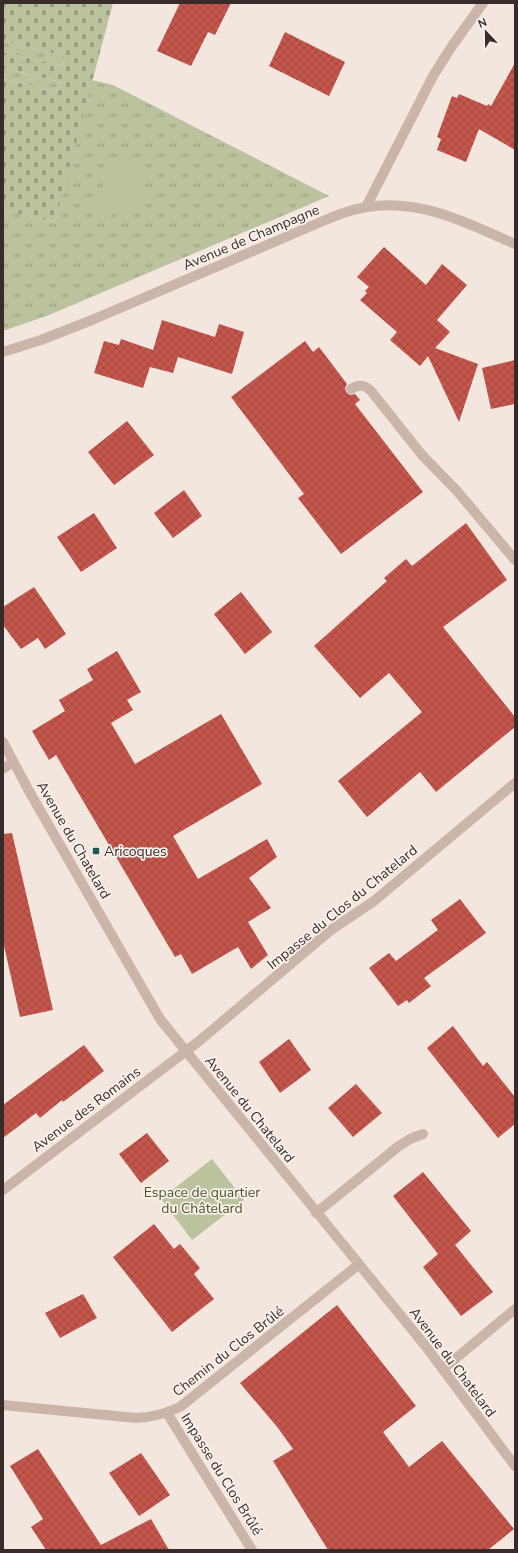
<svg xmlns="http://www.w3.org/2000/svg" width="518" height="1553" viewBox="0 0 518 1553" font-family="'Nunito Sans',sans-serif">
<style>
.grass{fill:url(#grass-tufts)}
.cemetery{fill:url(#cemetery-stones)}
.green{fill:#bbc29e}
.building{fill:url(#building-cross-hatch)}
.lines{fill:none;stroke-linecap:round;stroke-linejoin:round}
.lane{stroke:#cbb4aa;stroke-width:10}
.street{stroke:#cbb4aa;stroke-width:10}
.poi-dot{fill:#1f5a55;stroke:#faf1eb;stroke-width:1.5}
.labels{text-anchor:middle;stroke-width:3.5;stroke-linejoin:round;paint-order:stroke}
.street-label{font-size:14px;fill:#382c2a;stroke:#faf1eb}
.poi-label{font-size:14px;fill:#382c2a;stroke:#faf1eb;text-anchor:start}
.park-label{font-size:14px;fill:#4e562e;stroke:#faf1eb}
</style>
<defs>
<pattern id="grass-tufts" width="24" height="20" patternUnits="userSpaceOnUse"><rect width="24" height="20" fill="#bbc29e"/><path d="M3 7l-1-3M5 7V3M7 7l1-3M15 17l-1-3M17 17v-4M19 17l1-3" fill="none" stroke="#999e81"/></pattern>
<pattern id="cemetery-stones" width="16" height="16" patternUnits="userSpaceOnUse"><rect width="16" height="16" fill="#bbc29e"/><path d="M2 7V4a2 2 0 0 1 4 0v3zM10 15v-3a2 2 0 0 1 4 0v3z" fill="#999e81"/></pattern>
<pattern id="building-cross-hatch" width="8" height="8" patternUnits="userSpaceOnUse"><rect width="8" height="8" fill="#c4564b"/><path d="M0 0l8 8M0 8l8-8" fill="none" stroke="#a0473f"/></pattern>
</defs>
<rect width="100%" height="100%" fill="#f2e6df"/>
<g class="grass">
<path d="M 3,41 L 65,56 L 63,66 L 3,52 Z"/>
<path d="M 3,68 L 60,82 L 57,92 L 3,79 Z"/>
<path d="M 92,80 L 113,85 L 329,196 L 49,315 L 3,331 L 3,210 L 55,222 Z"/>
</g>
<path class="cemetery" d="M 3,3 L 113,3 L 55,222 L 3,210 L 3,79 L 57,92 L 60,82 L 3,68 L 3,52 L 63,66 L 65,56 L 3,41 Z"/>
<g class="green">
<path d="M 130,153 L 149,194 L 124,210 L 99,221 L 95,209 L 111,162 Z"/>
<path d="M 212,1159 L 244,1200 L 192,1240 L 161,1199 Z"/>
</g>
<g class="building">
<path d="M 180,3 L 231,3 L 215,35 L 208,32 L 191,66 L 157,51 Z"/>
<path d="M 285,32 L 345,62 L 329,96 L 269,66 Z"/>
<path d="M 515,63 L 515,150 L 479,129 L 466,162 L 437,150 L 441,139 L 437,137 L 452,96 L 457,98 L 459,94 L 487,106 L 488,104 L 491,106 Z"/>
<path d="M 384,247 L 426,285 L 442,264 L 467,285 L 437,320 L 450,332 L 435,348 L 478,364 L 459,422 L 428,356 L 420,366 L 390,340 L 397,332 L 360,300 L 367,293 L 365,291 L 369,287 L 357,277 Z"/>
<path d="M 162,320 L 215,337 L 219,324 L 244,332 L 232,374 L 178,357 L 173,373 L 150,367 L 143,388 L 94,373 L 104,341 L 119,345 L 121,339 L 153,350 Z"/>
<path d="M 305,341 L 313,352 L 319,347 L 347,384 L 345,388 L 346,392 L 350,395 L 355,394 L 360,400 L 355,404 L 423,492 L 341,554 L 298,498 L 304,494 L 231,397 Z"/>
<path d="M 515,360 L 515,404 L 491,409 L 482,368 Z"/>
<path d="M 127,421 L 154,455 L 114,485 L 88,452 Z"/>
<path d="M 184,490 L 202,516 L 173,538 L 154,513 Z"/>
<path d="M 94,513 L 117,548 L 81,572 L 57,537 Z"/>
<path d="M 466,523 L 507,580 L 443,627 L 515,717 L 515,727 L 436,792 L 420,772 L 367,817 L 338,781 L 422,712 L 389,673 L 360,698 L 314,646 L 387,581 L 384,578 L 406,559 L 412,566 Z"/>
<path d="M 34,587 L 66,634 L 45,649 L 38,638 L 21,649 L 3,625 L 3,607 Z"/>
<path d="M 241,592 L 272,632 L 245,654 L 214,614 Z"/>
<path d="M 117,651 L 141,692 L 127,700 L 133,710 L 111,723 L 135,764 L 221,714 L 262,784 L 173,836 L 198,879 L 267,839 L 277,857 L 249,878 L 271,908 L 248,922 L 268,955 L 251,969 L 238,947 L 192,974 L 181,954 L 175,957 L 56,755 L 49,760 L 32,731 L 65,711 L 59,700 L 93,680 L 87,669 Z"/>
<path d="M 12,833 L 53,1010 L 20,1017 L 3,941 L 3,834 Z"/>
<path d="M 460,899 L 486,933 L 424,978 L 431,986 L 409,1003 L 407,1000 L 398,1006 L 369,968 L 389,953 L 396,961 L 438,930 L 431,920 Z"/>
<path d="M 453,1026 L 483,1066 L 487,1062 L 515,1097 L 515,1124 L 498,1138 L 427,1048 Z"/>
<path d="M 289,1039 L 311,1070 L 280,1093 L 259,1062 Z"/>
<path d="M 84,1045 L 104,1071 L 63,1102 L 62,1100 L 40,1118 L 36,1113 L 3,1138 L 3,1105 Z"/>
<path d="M 356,1084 L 382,1113 L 353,1137 L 328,1108 Z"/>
<path d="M 147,1133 L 169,1161 L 141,1183 L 119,1154 Z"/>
<path d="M 423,1172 L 471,1231 L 455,1245 L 493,1292 L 461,1316 L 423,1267 L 438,1254 L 393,1196 Z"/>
<path d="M 154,1224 L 174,1249 L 180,1244 L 200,1268 L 194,1274 L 214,1299 L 172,1332 L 113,1257 Z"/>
<path d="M 83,1294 L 97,1318 L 60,1338 L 45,1313 Z"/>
<path d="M 337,1305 L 416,1406 L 383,1432 L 409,1467 L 442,1441 L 514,1529 L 488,1550 L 328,1550 L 273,1461 L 293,1449 L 278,1428 L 240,1383 Z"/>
<path d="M 38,1449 L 101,1545 L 151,1519 L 169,1550 L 46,1550 L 31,1527 L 43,1519 L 10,1466 Z"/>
<path d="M 141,1453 L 170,1495 L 139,1516 L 109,1473 Z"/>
</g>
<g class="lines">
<g class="lane">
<path d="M 366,207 L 433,76 L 452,46 L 483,3"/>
<path d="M 351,389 C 359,384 365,385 371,391 L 422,455 L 457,491 L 515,560"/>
<path d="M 3,769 L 13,762"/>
<path d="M 316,1213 L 399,1146 L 410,1139 L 423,1134"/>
</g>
<g class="street">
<path d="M 3,352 L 41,340 L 92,320 L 323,221 C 337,215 352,209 367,207 C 420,198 467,223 515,244"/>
<path d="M 3,742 L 29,791 L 160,1019 L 427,1348 L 515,1466"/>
<path d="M 3,1190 L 198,1042 L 331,930 L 374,901 L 515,783"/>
<path d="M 443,1369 L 515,1309"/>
<path d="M 3,1405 L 136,1418 C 153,1417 164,1414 180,1407 L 358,1265"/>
<path d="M 167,1413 L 252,1550"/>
</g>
</g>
<rect class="poi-dot" x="92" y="847" width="8" height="8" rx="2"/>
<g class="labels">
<g class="street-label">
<text transform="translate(251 237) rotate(-23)" y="5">Avenue de Champagne</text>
<text transform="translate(74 840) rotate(60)" y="5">Avenue du Chatelard</text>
<text transform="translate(342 907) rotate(-39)" y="5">Impasse du Clos du Chatelard</text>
<text transform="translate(86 1109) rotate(-37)" y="5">Avenue des Romains</text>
<text transform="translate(250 1109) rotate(51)" y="5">Avenue du Chatelard</text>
<text transform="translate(228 1351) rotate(-38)" y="5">Chemin du Clos Brûlé</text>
<text transform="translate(453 1362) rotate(53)" y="5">Avenue du Chatelard</text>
<text transform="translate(222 1474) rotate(58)" y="5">Impasse du Clos Brûlé</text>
</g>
<g class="poi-label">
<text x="104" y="856">Aricoques</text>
</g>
<g class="park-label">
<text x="202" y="1197">Espace de quartier<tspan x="202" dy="16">du Châtelard</tspan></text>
</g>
</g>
<rect width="518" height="1553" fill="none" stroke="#382c2a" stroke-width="8"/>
<g transform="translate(486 32) rotate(338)" stroke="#faf1eb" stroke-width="3" paint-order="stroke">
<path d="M0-3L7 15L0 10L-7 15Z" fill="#382c2a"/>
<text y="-6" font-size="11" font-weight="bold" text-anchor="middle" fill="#382c2a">N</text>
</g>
</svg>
